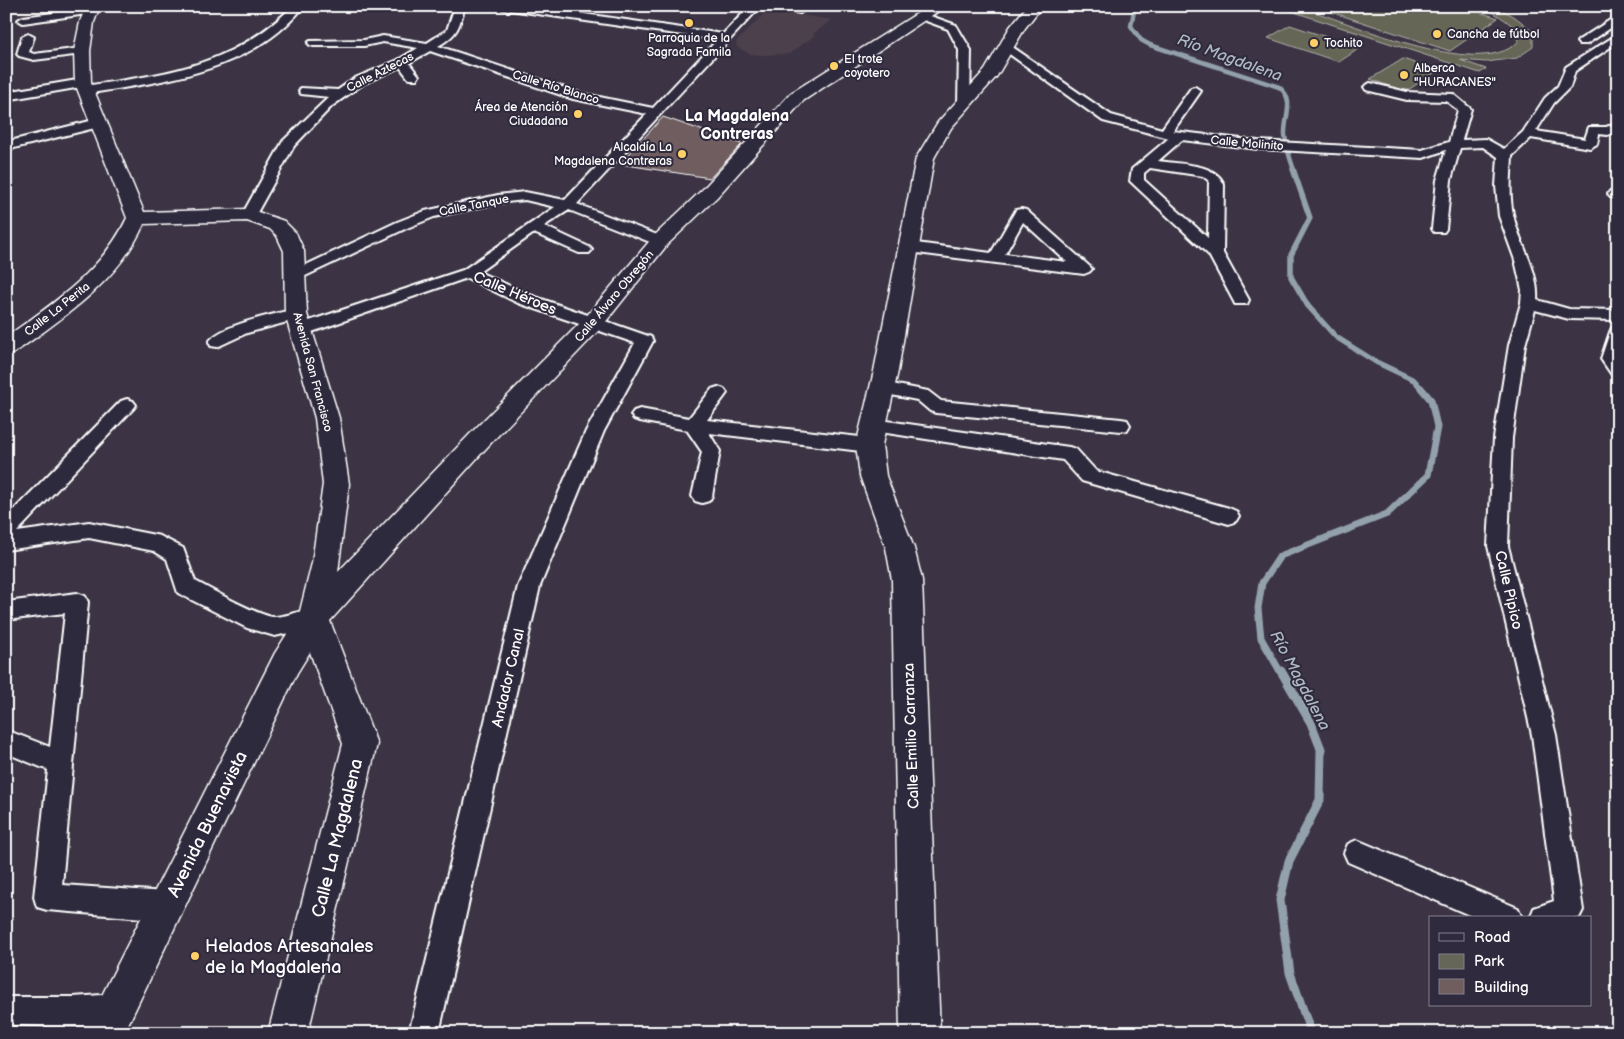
<svg xmlns="http://www.w3.org/2000/svg" width="1624" height="1039" viewBox="0 0 1624 1039" font-family="'Balsamiq Sans',sans-serif">
<style>
.built{fill:#4c404c}
.green{fill:#656657;stroke:#b2b2ab}
.lines{fill:none;stroke-linecap:round;stroke-linejoin:round}
.stream-far3{stroke:#93a1ad;stroke-width:4.5}
.stream-far2{stroke:#93a1ad;stroke-width:5.5}
.stream-far1{stroke:#93a1ad;stroke-width:7}
.stream{stroke:#93a1ad;stroke-width:9}
.building{fill:#705d5e;stroke:#fff}
.street-casing{stroke:#fff;stroke-width:4}
.secondary-casing{stroke:#fff;stroke-width:3}
.street{fill:#2f2a3d;fill-rule:evenodd}
.secondary{fill:#2f2a3d;fill-rule:evenodd}
.poi-dot{fill:#ffd166;stroke:#2f2a3d;stroke-width:2}
.labels{text-anchor:middle;stroke-width:4;stroke-linejoin:round;paint-order:stroke}
.far-poi-label{font-size:12px;fill:#fff;stroke:#2f2a3d;text-anchor:start}
.far-street-label{font-size:12px;fill:#fff;stroke:#2f2a3d}
.street-label{font-size:15px;fill:#fff;stroke:#2f2a3d}
.water-label{font-size:16px;font-style:italic;fill:#aeb8c1;stroke:#2f2a3d}
.far-district-label{font-size:16px;font-weight:bold;fill:#fff;stroke:#2f2a3d}
.near-street-label{font-size:18px;fill:#fff;stroke:#2f2a3d}
.near-poi-label{font-size:18px;fill:#fff;stroke:#2f2a3d;text-anchor:start}
</style>
<rect width="100%" height="100%" fill="#3c3444"/>
<filter id="ink" filterUnits="userSpaceOnUse"><feTurbulence type="fractalNoise" baseFrequency=".02" numOctaves="2"/><feDisplacementMap in="SourceGraphic" scale="10" xChannelSelector="R" yChannelSelector="G"/><feConvolveMatrix kernelMatrix="1 2 1 2 8 2 1 2 1" color-interpolation-filters="sRGB"/></filter>
<g filter="url(#ink)">
<path class="built" d="M 768,10 L 832,20 L 813,34 L 815,35 L 810,39 L 789,54 L 763,55 L 750,54 L 737,47 L 736,42 Z"/>
<g class="green">
<path d="M 1276,6 C 1283,6 1292,5 1299,7 C 1347,20 1477,82 1518,42 L 1519,32 C 1507,20 1495,13 1480,6 C 1502,6 1517,17 1533,32 L 1533,47 L 1517,58 L 1486,62 L 1460,60 L 1486,69 L 1480,73 Z"/>
<path d="M 1313,6 L 1460,6 L 1498,18 L 1450,51 Z"/>
<path d="M 1290,25 L 1360,48 L 1339,62 L 1268,38 Z"/>
<path d="M 1403,59 L 1437,71 L 1405,92 L 1370,79 Z"/>
</g>
<g class="lines">
<path class="stream-far3" d="M 1135,6 L 1131,26 L 1141,40 L 1150,45 L 1279,87 C 1296,100 1284,117 1285,135 C 1286,147 1290,159 1294,170"/>
<path class="stream-far2" d="M 1293,169 L 1310,218 L 1291,255 L 1291,277 L 1308,306 L 1336,337 L 1376,362 L 1414,380 L 1422,389"/>
<path class="stream-far1" d="M 1281,673 L 1261,638 L 1258,608 L 1262,583 L 1280,556 L 1387,514 L 1428,475 L 1437,427 L 1431,400 L 1421,388"/>
<path class="stream" d="M 1281,671 L 1311,723 L 1321,749 L 1320,800 L 1289,861 L 1280,900 L 1290,973 L 1311,1033"/>
</g>
<path class="building" d="M 663,117 L 742,144 L 710,178 L 620,164 Z"/>
<g class="lines">
<defs>
<g id="street">
<path d="M 293,6 L 304,6 C 252,72 162,82 85,94 L 79,90 L 85,86 C 167,74 231,67 293,6 Z"/>
<path d="M 455,6 L 465,6 C 459,27 458,35 438,46 L 580,93 L 653,108 L 717,40 L 503,9 L 498,6 L 529,6 L 723,34 L 750,6 L 761,6 L 577,204 L 665,238 L 667,241 L 665,244 L 655,244 L 569,210 L 544,226 L 589,247 L 592,250 L 589,253 L 579,253 L 534,233 L 479,272 L 530,295 L 651,337 L 653,341 L 604,431 L 540,586 L 439,1033 L 409,1033 L 518,586 L 586,431 L 635,343 L 518,303 L 467,278 L 306,334 L 300,335 L 294,334 L 292,330 L 294,326 L 463,270 L 555,207 L 525,200 L 498,203 L 434,217 L 407,228 L 299,279 L 289,279 L 286,276 L 289,273 L 397,222 L 425,211 L 498,195 L 525,192 L 565,200 L 647,114 L 573,99 L 430,51 L 409,63 L 419,76 L 417,79 L 409,79 L 400,67 L 363,84 L 332,106 L 294,146 L 254,218 L 244,218 L 242,215 L 283,141 L 329,97 L 301,94 L 299,91 L 301,88 L 338,90 L 355,78 L 398,60 L 418,48 L 383,42 L 364,46 L 314,46 L 310,45 L 308,43 L 310,41 L 364,40 L 383,36 L 427,43 L 447,30 Z"/>
<path d="M 773,6 L 797,6 L 805,10 L 800,13 L 774,8 Z"/>
<path d="M 90,8 L 95,11 L 94,13 L 23,23 L 18,20 L 23,17 Z"/>
<path d="M 922,13 L 956,25 L 971,50 L 970,104 L 968,107 L 960,107 L 958,104 L 959,50 L 948,29 L 918,18 L 917,16 L 918,14 Z"/>
<path d="M 1618,15 L 1618,23 L 1587,44 L 1579,44 L 1577,42 L 1579,40 Z"/>
<path d="M 28,34 L 34,37 L 29,52 L 34,54 L 82,48 L 88,51 L 82,54 L 34,60 L 19,56 L 17,54 L 22,37 Z"/>
<path d="M 1618,34 L 1618,42 L 1575,71 L 1570,87 L 1554,103 L 1536,131 L 1585,139 L 1589,127 L 1606,127 L 1618,123 L 1618,131 L 1607,135 L 1599,134 L 1597,144 L 1590,148 L 1531,138 L 1512,156 C 1511,176 1509,195 1513,214 C 1519,244 1539,269 1537,300 L 1569,309 L 1618,310 L 1618,320 L 1569,319 L 1535,310 L 1525,345 L 1512,438 L 1508,546 L 1556,735 L 1583,910 L 1579,918 L 1530,918 L 1534,908 L 1554,901 L 1532,735 L 1488,546 L 1494,438 L 1509,345 L 1521,303 L 1522,290 L 1515,260 L 1499,216 L 1496,186 L 1498,157 L 1483,147 L 1460,148 L 1451,180 L 1446,229 L 1444,232 L 1434,232 L 1432,229 L 1437,180 L 1446,150 L 1423,158 L 1258,149 L 1182,140 L 1158,161 C 1178,164 1217,163 1224,185 L 1223,253 L 1249,300 L 1247,304 L 1235,304 L 1233,300 L 1209,255 L 1130,181 L 1132,169 L 1169,138 L 1103,121 L 1001,48 L 1007,45 L 1011,46 L 1111,115 L 1162,129 L 1191,88 L 1195,87 L 1201,91 L 1173,131 L 1258,141 L 1422,150 L 1449,142 L 1458,110 L 1446,101 L 1407,100 L 1366,90 L 1364,87 L 1370,83 L 1407,92 L 1453,94 L 1471,109 L 1462,140 L 1486,139 L 1504,149 L 1523,132 L 1545,98 L 1558,86 L 1566,67 ZM 1150,168 L 1203,176 L 1209,181 L 1208,238 L 1144,180 L 1144,173 Z"/>
<path d="M 83,79 L 87,80 L 89,83 L 87,86 L 6,100 L 6,92 Z"/>
<path d="M 98,119 L 104,123 L 103,126 L 6,150 L 6,142 Z"/>
<path d="M 1618,189 L 1618,198 L 1610,197 L 1608,194 L 1610,191 Z"/>
<path d="M 1021,209 L 1026,210 L 1089,266 L 1092,269 L 1089,272 L 1084,274 L 909,252 L 904,250 L 901,247 L 904,244 L 909,242 L 991,253 L 1016,210 ZM 1023,222 L 1067,262 L 1005,254 Z"/>
<path d="M 296,309 L 302,310 L 304,314 L 302,318 L 247,333 L 217,347 L 211,346 L 209,342 C 219,325 276,314 296,309 Z"/>
<path d="M 1618,327 L 1618,377 L 1612,375 L 1601,359 L 1610,332 L 1612,328 Z"/>
<path d="M 882,382 L 928,391 L 941,401 L 1121,419 L 1127,420 L 1130,425 L 1127,430 L 1121,431 L 936,413 L 930,411 L 917,400 L 876,392 L 873,388 L 876,384 Z"/>
<path d="M 718,387 L 724,389 L 727,393 L 707,420 L 869,438 L 876,440 L 878,445 L 876,450 L 869,452 L 709,433 L 720,451 L 712,496 L 709,501 L 702,503 L 695,501 L 692,496 L 702,452 L 687,430 L 640,421 L 634,419 L 631,415 L 634,411 L 640,409 L 689,418 L 712,389 Z"/>
<path d="M 127,399 L 133,401 L 136,405 L 133,409 L 17,532 L 89,522 L 160,536 L 183,548 L 195,581 C 211,589 261,618 276,617 C 292,616 306,606 322,611 L 325,618 L 322,625 L 275,636 L 247,628 L 178,593 L 167,559 L 154,551 L 89,538 L 6,550 L 6,518 L 121,401 Z"/>
<path d="M 873,419 L 1069,447 L 1076,449 L 1096,471 L 1229,508 L 1236,511 L 1239,516 L 1236,521 L 1229,524 L 1082,481 L 1063,460 L 867,430 L 864,425 L 867,420 Z"/>
<path d="M 77,593 L 85,596 L 88,602 L 62,885 L 166,892 L 176,896 L 180,906 L 176,916 L 166,920 L 47,910 L 37,907 L 34,897 L 48,770 L 6,753 L 6,730 L 50,747 L 65,613 L 6,620 L 6,602 Z"/>
<path d="M 1357,840 L 1518,908 L 1522,918 L 1476,918 L 1348,862 L 1344,853 L 1348,844 Z"/>
<path d="M 116,994 L 126,998 L 130,1008 L 126,1018 C 96,1031 40,1025 6,1025 L 6,997 L 73,997 Z"/>
</g>
<g id="secondary">
<path d="M 86,6 L 100,6 L 94,22 L 90,51 L 91,83 L 144,212 L 249,209 L 284,221 L 296,233 L 304,251 L 307,314 L 339,418 L 349,484 L 338,572 L 471,433 L 584,319 L 653,237 L 703,189 L 791,93 L 929,6 L 946,6 L 803,101 L 717,197 L 667,245 L 600,329 L 489,445 L 330,621 L 377,744 L 308,1033 L 268,1033 L 343,744 L 310,652 L 297,673 L 124,1033 L 83,1033 L 275,653 L 299,615 L 312,563 L 323,484 L 315,418 L 285,314 L 284,251 L 277,236 L 270,229 L 247,221 L 144,224 C 119,281 63,318 14,353 L 6,356 L 6,337 C 53,304 102,271 127,218 L 75,83 L 74,51 L 80,22 Z"/>
<path d="M 1027,6 L 1042,6 L 1025,28 L 997,76 L 951,128 L 934,158 L 898,371 L 882,445 L 886,476 L 914,548 L 922,580 L 940,1033 L 900,1033 L 892,580 L 886,548 L 860,476 L 856,445 L 874,371 L 916,158 L 938,122 L 985,70 L 1010,27 Z"/>
</g>
</defs>
<use href="#street" class="street-casing"/>
<use href="#secondary" class="secondary-casing"/>
<use href="#street" class="street"/>
<use href="#secondary" class="secondary"/>
</g>
</g>
<g class="poi-dot">
<circle cx="689" cy="23" r="5"/>
<circle cx="1437" cy="34" r="5"/>
<circle cx="1314" cy="43" r="5"/>
<circle cx="834" cy="66" r="5"/>
<circle cx="1404" cy="75" r="5"/>
<circle cx="578" cy="114" r="5"/>
<circle cx="682" cy="154" r="5"/>
<circle cx="195" cy="956" r="5"/>
</g>
<g class="labels">
<g class="far-poi-label">
<text x="1447" y="38">Cancha de fútbol</text>
<text x="689" y="42" text-anchor="middle">Parroquia de la<tspan x="689" dy="14">Sagrada Famila</tspan></text>
<text x="1324" y="47">Tochito</text>
<text x="844" y="63">El trote<tspan x="844" dy="14">coyotero</tspan></text>
<text x="1414" y="72">Alberca<tspan x="1414" dy="14">"HURACANES"</tspan></text>
<text x="568" y="111" text-anchor="end">Área de Atención<tspan x="568" dy="14">Ciudadana</tspan></text>
<text x="672" y="151" text-anchor="end">Alcaldía La<tspan x="672" dy="14">Magdalena Contreras</tspan></text>
</g>
<g class="far-street-label">
<text transform="translate(380 72) rotate(-27)" y="4">Calle Aztecas</text>
<text transform="translate(556 87) rotate(17)" y="4">Calle Río Blanco</text>
<text transform="translate(1247 143) rotate(5)" y="4">Calle Molinito</text>
<text transform="translate(474 205) rotate(-11)" y="4">Calle Tanque</text>
<text transform="translate(614 296) rotate(-50)" y="4">Calle Álvaro Obregón</text>
<text transform="translate(57 309) rotate(-38)" y="4">Calle La Perita</text>
<text transform="translate(313 372) rotate(75)" y="4">Avenida San Francisco</text>
</g>
<g class="street-label">
<text transform="translate(515 293) rotate(23)" y="5">Calle Héroes</text>
<text transform="translate(1509 590) rotate(77)" y="5">Calle Pipico</text>
<text transform="translate(508 678) rotate(-77)" y="5">Andador Canal</text>
<text transform="translate(911 736) rotate(-92)" y="5">Calle Emilio Carranza</text>
</g>
<g class="water-label">
<text transform="translate(1230 57) rotate(20)" y="6">Río Magdalena</text>
<text transform="translate(1301 680) rotate(62)" y="6">Río Magdalena</text>
</g>
<g class="far-district-label">
<text x="737" y="121">La Magdalena<tspan x="737" dy="18">Contreras</tspan></text>
</g>
<g class="near-street-label">
<text transform="translate(207 824) rotate(-64)" y="6">Avenida Buenavista</text>
<text transform="translate(337 838) rotate(-76)" y="6">Calle La Magdalena</text>
</g>
<g class="near-poi-label">
<text x="205" y="952">Helados Artesanales<tspan x="205" dy="21">de la Magdalena</tspan></text>
</g>
</g>
<rect width="1624" height="1039" fill="none" stroke="#2f2a3d" stroke-width="25"/>
<rect x="12" y="12" width="1599" height="1014" fill="none" stroke="#fff" stroke-width="2" filter="url(#ink)"/>
<rect x="1429" y="916" width="162" height="90" fill="#2f2a3d" stroke="#827f8b"/>
<rect x="1439" y="933" width="25" height="8" fill="#2f2a3d" stroke="#827f8b"/>
<text x="1474" y="942" font-size="15" fill="#ffffff">Road</text>
<rect x="1439" y="954" width="25" height="15" fill="#656657" stroke="#827f8b"/>
<text x="1474" y="966" font-size="15" fill="#ffffff">Park</text>
<rect x="1439" y="979" width="25" height="15" fill="#705d5e" stroke="#827f8b"/>
<text x="1474" y="992" font-size="15" fill="#ffffff">Building</text>
</svg>
